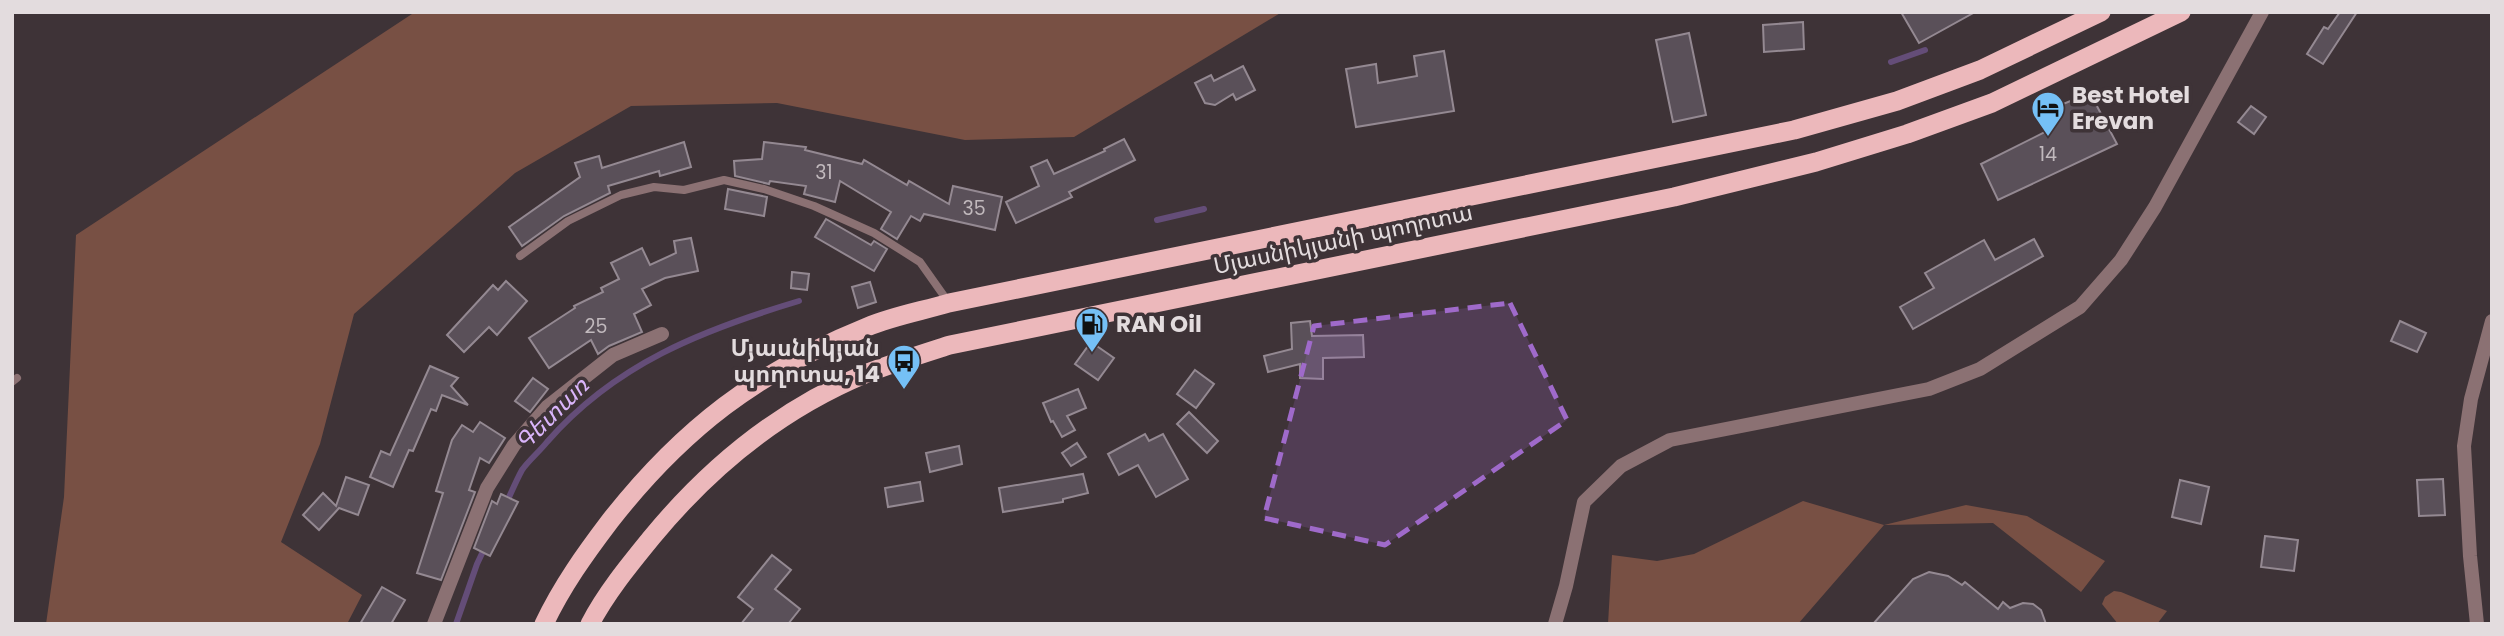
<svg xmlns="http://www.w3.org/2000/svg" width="2504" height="636" viewBox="0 0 2504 636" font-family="Poppins,'Noto Sans Armenian',sans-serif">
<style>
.green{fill:#785044}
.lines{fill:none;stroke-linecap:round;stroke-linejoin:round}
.stream{stroke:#644d78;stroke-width:6}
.building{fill:#5a5059;stroke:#948992;stroke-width:2}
.service{stroke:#8b7173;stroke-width:8}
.minor{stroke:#8b7173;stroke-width:14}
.tertiary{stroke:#8b7173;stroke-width:14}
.trunk{stroke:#ecb8bb;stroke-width:19}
.marked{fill:#9f6aca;fill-opacity:0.2;stroke:#9f6aca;stroke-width:5;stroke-dasharray:14 9;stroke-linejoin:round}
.labels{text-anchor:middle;stroke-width:7;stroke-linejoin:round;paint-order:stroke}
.number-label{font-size:19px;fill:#c1b9bd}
.poi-label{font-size:23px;font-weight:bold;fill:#e3dcde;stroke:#3e3337;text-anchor:start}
.street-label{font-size:23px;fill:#e3dcde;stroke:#3e3337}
.water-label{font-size:24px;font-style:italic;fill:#dab5fb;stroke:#3e3337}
</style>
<rect width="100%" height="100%" fill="#3e3337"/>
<g class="green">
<path d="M 415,12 L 1282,12 L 1074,137 L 965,140 L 777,103 L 631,106 L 515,173 L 354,314 L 320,444 L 281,542 L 362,595 L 347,624 L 46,624 L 64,497 L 76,235 Z"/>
<path d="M 1803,501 L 1884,525 L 1966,505 L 2027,516 L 2105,561 L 2081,592 L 1993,523 L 1884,525 L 1798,624 L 1608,624 L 1612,555 L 1657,561 L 1694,554 Z"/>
<path d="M 2114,591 L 2121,592 L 2167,611 L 2157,624 L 2118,624 L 2102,604 L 2105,597 Z"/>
</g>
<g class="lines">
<g class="stream">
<path d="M 1891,62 L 1925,50"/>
<path d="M 1157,220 L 1204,209"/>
<path d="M 506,504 C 511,493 516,481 522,470 C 529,460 539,452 547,442 C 615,364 702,330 799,301"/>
<path d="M 456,624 L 477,564 L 486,545"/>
</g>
</g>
<g class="building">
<path d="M 1901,12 L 1975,12 L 1919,43 Z"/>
<path d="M 2340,12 L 2357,12 L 2323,64 L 2307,54 L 2324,27 L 2328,29 Z"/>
<path d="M 1803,22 L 1804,49 L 1764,52 L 1763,25 Z"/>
<path d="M 1689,33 L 1706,115 L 1673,122 L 1656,40 Z"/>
<path d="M 1444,51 L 1454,111 L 1356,127 L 1346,69 L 1376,64 L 1378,83 L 1417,76 L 1414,56 Z"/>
<path d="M 1243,66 L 1255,90 L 1236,100 L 1233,94 L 1215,105 L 1205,103 L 1195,83 L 1211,75 L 1214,81 Z"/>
<path d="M 2090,93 L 2117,144 L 1998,200 L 1981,164 L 2053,128 L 2063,104 Z"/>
<path d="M 2251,106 L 2266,117 L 2254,134 L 2238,122 Z"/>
<path d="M 1124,139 L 1135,160 L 1069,192 L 1072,197 L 1016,223 L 1006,202 L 1039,186 L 1031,167 L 1047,160 L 1054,174 L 1105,151 L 1104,149 Z"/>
<path d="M 684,142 L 691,167 L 660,176 L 659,171 L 608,186 L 610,193 L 564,216 L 522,246 L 509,227 L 580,177 L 575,163 L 599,156 L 602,168 Z"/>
<path d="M 764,142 L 806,147 L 805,150 L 862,164 L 864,160 L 907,185 L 909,181 L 949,204 L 953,186 L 1002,197 L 995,230 L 924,214 L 920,221 L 911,216 L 897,239 L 881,229 L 891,212 L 840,181 L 835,202 L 804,194 L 806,186 L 770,181 L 769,184 L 735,176 L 734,161 L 762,159 Z"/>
<path d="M 728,189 L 767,197 L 764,216 L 725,209 Z"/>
<path d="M 826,219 L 871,245 L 874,241 L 887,249 L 874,271 L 815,237 Z"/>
<path d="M 691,238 L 698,271 L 665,278 L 642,289 L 651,305 L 634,314 L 642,332 L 609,346 L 598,354 L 591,340 L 549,368 L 529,338 L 575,308 L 574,306 L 603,292 L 601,288 L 619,279 L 611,263 L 642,248 L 650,265 L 676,253 L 674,241 Z"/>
<path d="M 2034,239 L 2043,256 L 1913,329 L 1900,307 L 1934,288 L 1925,273 L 1984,240 L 1995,260 Z"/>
<path d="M 792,272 L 809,274 L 807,290 L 791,288 Z"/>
<path d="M 506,281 L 527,301 L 497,335 L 489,327 L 464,352 L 447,335 L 493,285 L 498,290 Z"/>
<path d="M 870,282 L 876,302 L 858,308 L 852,287 Z"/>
<path d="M 1310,321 L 1312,336 L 1363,335 L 1364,357 L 1323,358 L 1323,379 L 1300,378 L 1300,364 L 1268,372 L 1264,356 L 1292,349 L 1291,323 Z"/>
<path d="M 2400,321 L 2426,333 L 2417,352 L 2391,341 Z"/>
<path d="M 1091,342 L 1114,358 L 1098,380 L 1075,364 Z"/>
<path d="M 430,366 L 458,378 L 451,386 L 468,405 L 442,395 L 436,411 L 431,409 L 413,451 L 409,450 L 393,487 L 370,477 L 381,451 L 390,455 Z"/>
<path d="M 1195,370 L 1214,384 L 1196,408 L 1177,394 Z"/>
<path d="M 533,378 L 548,389 L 530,412 L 515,401 Z"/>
<path d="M 1078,389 L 1086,408 L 1067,416 L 1075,430 L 1062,437 L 1053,421 L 1051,422 L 1043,403 Z"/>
<path d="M 1189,412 L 1218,441 L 1207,453 L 1177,424 Z"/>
<path d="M 480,422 L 505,438 L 489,463 L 480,458 L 469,490 L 475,492 L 441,580 L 417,573 L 443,493 L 436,491 L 452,440 L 462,425 L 473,432 Z"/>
<path d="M 1145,434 L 1149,441 L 1163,434 L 1188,479 L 1156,497 L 1138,465 L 1119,475 L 1108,454 Z"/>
<path d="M 1077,443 L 1086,457 L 1071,466 L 1062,453 Z"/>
<path d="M 959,446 L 962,464 L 930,472 L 926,453 Z"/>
<path d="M 1083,474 L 1088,493 L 1063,499 L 1063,502 L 1003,512 L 999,488 Z"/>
<path d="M 346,477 L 369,485 L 358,515 L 339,508 L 319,530 L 303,515 L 323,493 L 336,506 Z"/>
<path d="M 2443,479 L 2445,515 L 2419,516 L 2417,480 Z"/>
<path d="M 2180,480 L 2209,487 L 2201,524 L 2172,517 Z"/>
<path d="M 920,482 L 923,501 L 888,507 L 885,488 Z"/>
<path d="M 501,494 L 518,502 L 490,556 L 474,548 L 492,501 L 497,504 Z"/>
<path d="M 2265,536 L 2298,540 L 2294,571 L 2261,567 Z"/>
<path d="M 772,555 L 791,570 L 775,589 L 800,609 L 788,624 L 741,624 L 753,609 L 738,597 Z"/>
<path d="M 1929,572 L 1948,576 L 1962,585 L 1965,582 L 1998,609 L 2003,602 L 2010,608 L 2023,603 L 2033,604 L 2041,610 L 2046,624 L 1873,624 L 1913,579 Z"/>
<path d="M 382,587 L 405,600 L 391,624 L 360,624 Z"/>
</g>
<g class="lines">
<g class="service">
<path d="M 520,256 L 568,221 L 621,195 L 654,187 L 684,190 L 724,180 L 764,189 L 814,206 L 874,233 L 920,262 L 949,303"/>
<path d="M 12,382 L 17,378"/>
</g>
<g class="minor">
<path d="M 434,624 L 487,488 L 514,445 L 547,407 L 613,355 L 662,334"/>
<path d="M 2477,624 L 2470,556 L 2464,446 L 2471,399 L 2492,321"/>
</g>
<path class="tertiary" d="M 1555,624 L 1566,586 L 1584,502 L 1621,466 L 1670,440 L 1929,389 L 1980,369 L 2080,307 L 2121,260 L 2155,207 L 2262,12"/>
<g class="trunk">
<path d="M 544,624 C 562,586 585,554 610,521 C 682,429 758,371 867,327 C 893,316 922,311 949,303 L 1794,130 L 1897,101 L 1980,70 L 2101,12"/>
<path d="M 590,624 C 606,593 630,564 652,537 C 709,468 781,409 865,374 C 893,363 922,354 950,345 L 1674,197 L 1816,162 L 1907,134 L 1992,103 L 2181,12"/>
</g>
</g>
<path class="marked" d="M 1510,303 L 1567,420 L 1385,545 L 1264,518 L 1314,326 Z"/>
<defs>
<symbol id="hotel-pin" viewBox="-11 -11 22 30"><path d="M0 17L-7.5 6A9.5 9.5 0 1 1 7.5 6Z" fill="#75c0f6" stroke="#3e3337"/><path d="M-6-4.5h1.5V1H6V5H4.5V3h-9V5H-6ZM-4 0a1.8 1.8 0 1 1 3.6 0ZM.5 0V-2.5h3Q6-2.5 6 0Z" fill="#111"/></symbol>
<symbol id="fuel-pin" viewBox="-11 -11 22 30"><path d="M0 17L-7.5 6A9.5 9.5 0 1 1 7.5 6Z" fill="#75c0f6" stroke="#3e3337"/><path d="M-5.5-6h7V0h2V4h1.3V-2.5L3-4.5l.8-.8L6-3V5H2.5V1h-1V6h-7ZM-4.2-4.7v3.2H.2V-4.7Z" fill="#111"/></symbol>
<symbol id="bus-pin" viewBox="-11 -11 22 30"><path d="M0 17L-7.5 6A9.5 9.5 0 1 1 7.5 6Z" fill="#75c0f6" stroke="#3e3337"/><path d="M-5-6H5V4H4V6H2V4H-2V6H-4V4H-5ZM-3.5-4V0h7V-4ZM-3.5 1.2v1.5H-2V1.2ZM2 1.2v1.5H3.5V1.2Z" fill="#111"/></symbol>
</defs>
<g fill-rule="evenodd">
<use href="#hotel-pin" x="2029" y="89" width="38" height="52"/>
<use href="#fuel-pin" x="1073" y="305" width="38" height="52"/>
<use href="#bus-pin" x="885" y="342" width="38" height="52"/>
</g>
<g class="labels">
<g class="number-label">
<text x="2048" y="161">14</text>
<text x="824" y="179">31</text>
<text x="974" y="215">35</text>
<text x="596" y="333">25</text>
</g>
<g class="poi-label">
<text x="2072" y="103">Best Hotel<tspan x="2072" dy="26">Erevan</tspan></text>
<text x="1116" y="332">RAN Oil</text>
<text x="880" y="356" text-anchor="end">Մյասնիկյան<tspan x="880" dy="26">պողոտա, 14</tspan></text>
</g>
<g class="street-label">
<text transform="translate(1343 239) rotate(-12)" y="8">Մյասնիկյանի պողոտա</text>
</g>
<g class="water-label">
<text transform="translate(552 414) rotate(-45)" y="8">Գետառ</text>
</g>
</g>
<rect width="2504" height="636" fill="none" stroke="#e3dcde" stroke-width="28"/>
</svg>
